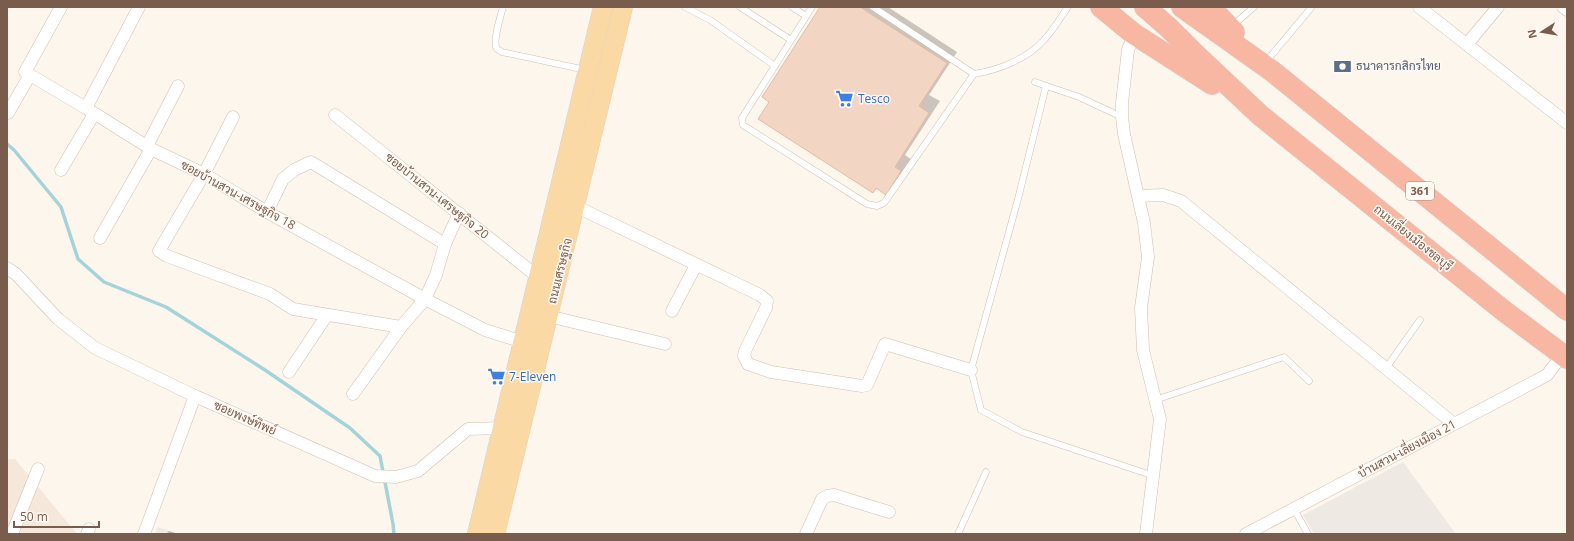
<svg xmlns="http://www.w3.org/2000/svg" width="1574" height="541" viewBox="0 0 1574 541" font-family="'Open Sans',Sarabun,sans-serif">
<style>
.residential{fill:#f5e8da}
.industrial{fill:#efe9e4}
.shadow{fill:#0003}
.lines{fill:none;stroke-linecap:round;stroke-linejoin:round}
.stream{stroke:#a5d3da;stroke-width:3.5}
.building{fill:#f3d5c3;stroke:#e6bba3}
.lane-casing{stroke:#d1beb0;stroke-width:7}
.street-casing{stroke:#d1beb0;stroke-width:13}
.primary-casing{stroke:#dad1cd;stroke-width:20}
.highway-casing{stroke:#dad1cd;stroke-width:22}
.lane{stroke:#fff;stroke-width:6}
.street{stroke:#fff;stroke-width:12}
.primary{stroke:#fbd9a5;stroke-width:19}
.highway{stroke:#f7b7a3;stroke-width:21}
.labels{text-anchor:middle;stroke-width:3;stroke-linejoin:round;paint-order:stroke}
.shield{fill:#fffaf3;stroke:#a28b7f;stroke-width:1}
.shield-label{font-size:11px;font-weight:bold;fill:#7a5c4d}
.service-label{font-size:12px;fill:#4e5e75;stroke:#fffaf3;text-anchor:start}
.shop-label{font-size:12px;fill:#366cbe;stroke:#fffaf3;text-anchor:start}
.street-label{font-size:12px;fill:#7a5c4d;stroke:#fffaf3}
</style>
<rect width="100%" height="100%" fill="#fdf6ec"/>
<path class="residential" d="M 7,459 L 15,459 L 77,534 L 7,534 Z"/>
<g class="industrial">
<path d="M 1403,462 L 1456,534 L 1314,534 L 1303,515 Z"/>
<path d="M 158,527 L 179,534 L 155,534 Z"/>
</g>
<g class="shadow">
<path d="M 822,7 L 888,7 L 957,52 L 929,95 L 940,101 L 905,155 L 912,160 L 897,183 L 886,194 L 877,188 L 873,192 L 771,101 Z"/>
<path d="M 169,531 L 179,534 L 166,534 Z"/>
</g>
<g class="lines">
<path class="stream" d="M 7,144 L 14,150 L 61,207 L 78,259 L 104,282 L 166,307 L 265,370 L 350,428 L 380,456 L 393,524 L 394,534"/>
</g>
<path class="building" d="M 820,7 L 860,7 L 947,63 L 919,106 L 929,113 L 895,167 L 901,171 L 886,195 L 876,188 L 873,193 L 758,119 L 769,102 L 762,97 Z"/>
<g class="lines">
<defs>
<g id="lane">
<path d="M 503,7 C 501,15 492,42 497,49 C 498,50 501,51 502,52 L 586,70"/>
<path d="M 685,7 L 710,20 L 775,66"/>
<path d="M 740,7 L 791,40"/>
<path d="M 792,7 L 806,16"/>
<path d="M 812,7 L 742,118 L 743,125 L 867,204 L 877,206 L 884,203 L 974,74"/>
<path d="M 873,7 L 974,74 C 999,70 1027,59 1044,40 C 1053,31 1060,18 1068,7"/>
<path d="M 1233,25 L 1254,7"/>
<path d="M 1265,63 L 1311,8 L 1310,7"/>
<path d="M 1035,82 L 1079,97 L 1122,117"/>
<path d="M 1046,86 L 1018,199 L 971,370 L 981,410 L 1022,432 L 1154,476"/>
<path d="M 1386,368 L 1420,320"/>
<path d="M 1155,400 L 1284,357 L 1309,381"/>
<path d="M 1294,509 L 1308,534"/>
<path d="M 958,534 L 986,472"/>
</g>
<g id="street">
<path d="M 61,7 L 25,72 L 86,108 L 151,149 L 204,174 L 267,212 L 425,299 L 485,330 L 523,342"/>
<path d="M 1419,7 L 1567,123"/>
<path d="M 1563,7 L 1567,10"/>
<path d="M 1134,34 L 1128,50 L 1122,103 L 1122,117 L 1124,134 L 1144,223 L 1148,257 L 1141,308 L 1143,350 L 1160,419 L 1146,534"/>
<path d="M 1467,44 L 1498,7"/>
<path d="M 86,108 L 139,7"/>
<path d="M 8,113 L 30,75"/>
<path d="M 335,115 L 538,277"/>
<path d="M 233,117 L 204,174 L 159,251 L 167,256 L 270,294 L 293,309 L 401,327 L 425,299 L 436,275 L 445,244 L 311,162 L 294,170 L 283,179 L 267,212"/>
<path d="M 147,146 L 178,86"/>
<path d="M 61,170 L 94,114"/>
<path d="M 1139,196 L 1163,195 L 1181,201 L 1454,424"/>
<path d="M 575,206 L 760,295 L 767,301 L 766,308 L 745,351 L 744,356 L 748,364 L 771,372 L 862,386 L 867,385 L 885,344 L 971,370"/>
<path d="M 100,238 L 151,149"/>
<path d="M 445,244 L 459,213"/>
<path d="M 7,268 L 16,274 L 58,319 L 95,348 L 195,396 L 375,476 L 396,477 L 418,471 L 468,429 L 502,428"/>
<path d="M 672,311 L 696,265"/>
<path d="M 548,316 L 665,344"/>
<path d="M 289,372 L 327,315"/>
<path d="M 353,394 L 401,327"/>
<path d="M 12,534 L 38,469"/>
<path d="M 87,534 L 89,529"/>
<path d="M 144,534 L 195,396"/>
<path d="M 806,534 L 822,499 L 827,496 L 834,495 L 889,512"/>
<path d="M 1246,534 L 1547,375 L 1562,355"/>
</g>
<g id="primary">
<path d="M 477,534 L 603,7"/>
<path d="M 495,534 L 623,7"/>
</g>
<g id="highway">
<path d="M 1101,7 L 1134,34 L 1212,84"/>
<path d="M 1145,7 L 1169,28 L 1195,54 L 1261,116 L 1504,311 L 1567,358"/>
<path d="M 1182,7 L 1272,71 L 1567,310"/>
<path d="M 1210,7 L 1234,32"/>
</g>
</defs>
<use href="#lane" class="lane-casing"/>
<use href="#street" class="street-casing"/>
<use href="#primary" class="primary-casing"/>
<use href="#highway" class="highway-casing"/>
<use href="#lane" class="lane"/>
<use href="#street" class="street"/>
<use href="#primary" class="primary"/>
<use href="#highway" class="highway"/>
</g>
<defs>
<symbol id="bank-bare" viewBox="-9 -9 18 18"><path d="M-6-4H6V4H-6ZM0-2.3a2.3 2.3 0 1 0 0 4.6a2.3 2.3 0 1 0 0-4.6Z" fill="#5c6f8a" stroke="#fffaf3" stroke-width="2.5" paint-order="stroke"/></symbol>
<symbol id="supermarket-bare" viewBox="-9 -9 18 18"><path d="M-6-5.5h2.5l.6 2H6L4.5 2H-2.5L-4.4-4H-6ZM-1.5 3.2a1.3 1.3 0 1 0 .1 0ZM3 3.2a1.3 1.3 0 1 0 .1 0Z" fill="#3f7fe0" stroke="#fffaf3" stroke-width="2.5" paint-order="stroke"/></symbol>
</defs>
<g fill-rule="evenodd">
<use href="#bank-bare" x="1330" y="54" width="25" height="25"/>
<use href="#supermarket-bare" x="832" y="86" width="25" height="25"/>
<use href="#supermarket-bare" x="484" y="364" width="25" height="25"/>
</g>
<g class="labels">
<rect class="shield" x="1406" y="182" width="28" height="18" rx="3"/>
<g class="shield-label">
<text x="1420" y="195">361</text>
</g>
<g class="service-label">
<text x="1356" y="70">ธนาคารกสิกรไทย</text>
</g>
<g class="shop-label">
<text x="858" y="103">Tesco</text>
<text x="509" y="381">7-Eleven</text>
</g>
<g class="street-label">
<text transform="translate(238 195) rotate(29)" y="4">ซอยบ้านสวน-เศรษฐกิจ 18</text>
<text transform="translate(437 196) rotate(39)" y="4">ซอยบ้านสวน-เศรษฐกิจ 20</text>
<text transform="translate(1413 238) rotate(39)" y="4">ถนนเลี่ยงเมืองชลบุรี</text>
<text transform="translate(560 271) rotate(-76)" y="4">ถนนเศรษฐกิจ</text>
<text transform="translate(245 418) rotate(24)" y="4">ซอยพงษ์ทิพย์</text>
<text transform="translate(1407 449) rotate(-28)" y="4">บ้านสวน-เลี่ยงเมือง 21</text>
</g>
</g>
<rect width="1574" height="541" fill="none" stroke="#7a5c4d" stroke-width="16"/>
<g transform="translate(1542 32) rotate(258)" stroke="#fffaf3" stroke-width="3" paint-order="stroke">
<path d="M0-3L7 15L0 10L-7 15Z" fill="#7a5c4d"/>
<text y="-6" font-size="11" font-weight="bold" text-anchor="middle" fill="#7a5c4d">N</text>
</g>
<path d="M14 521v6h85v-6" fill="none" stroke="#7a5c4d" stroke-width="2"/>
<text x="20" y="521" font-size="12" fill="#7a5c4d" stroke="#fffaf3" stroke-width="3" paint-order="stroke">50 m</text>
</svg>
